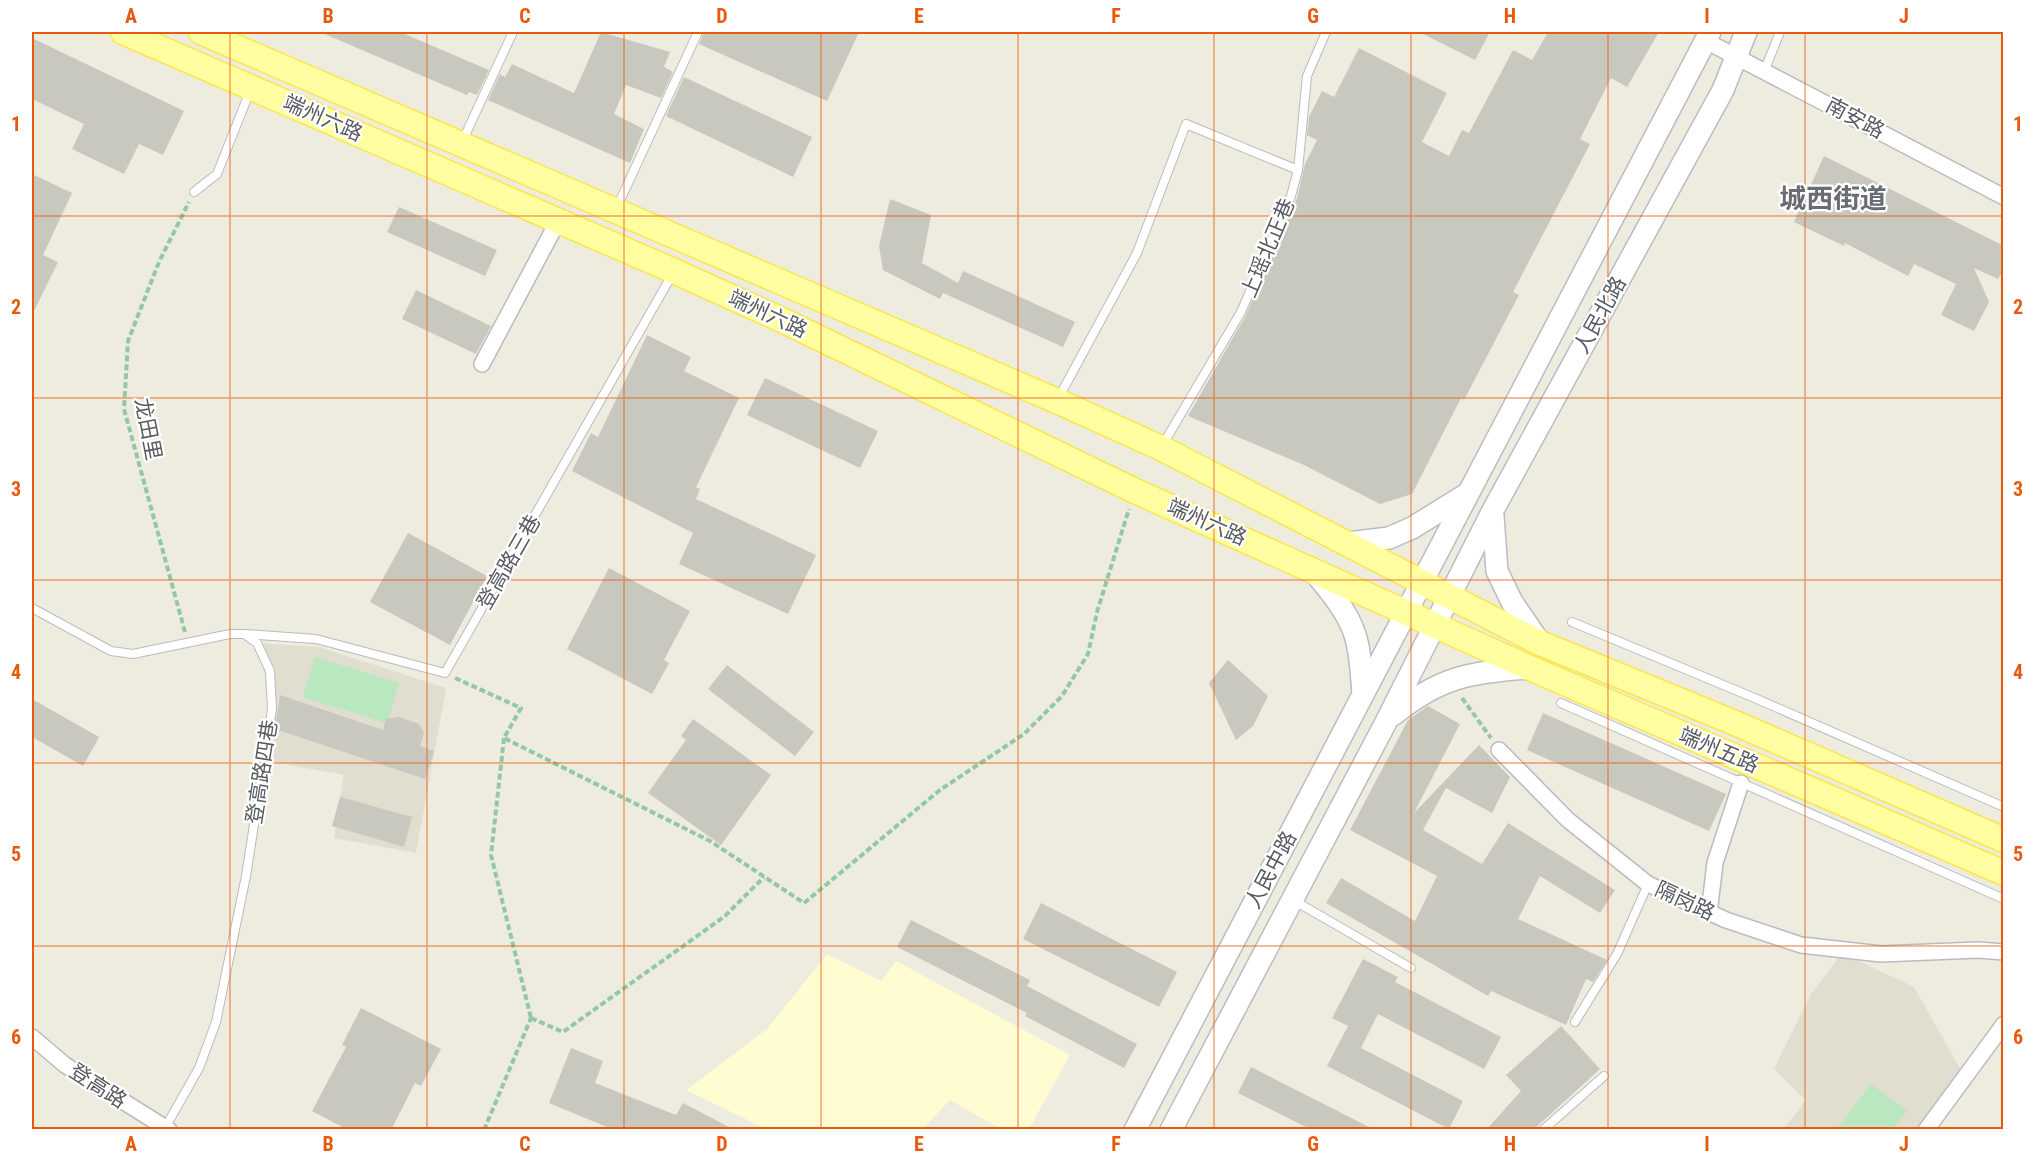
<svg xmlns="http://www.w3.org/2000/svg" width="2035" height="1161" viewBox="0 0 2035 1161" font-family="'Roboto Condensed','Noto Sans SC',sans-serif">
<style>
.commercial{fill:#fffcd1}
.education{fill:#dfdecf}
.green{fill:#b8e7c0}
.building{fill:#c9c8be}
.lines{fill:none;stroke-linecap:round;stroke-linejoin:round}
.lane-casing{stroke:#babbc2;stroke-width:10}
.street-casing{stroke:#babbc2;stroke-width:18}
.secondary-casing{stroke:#babcc4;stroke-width:24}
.primary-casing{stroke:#fce649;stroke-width:27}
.path{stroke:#92c8a9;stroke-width:4;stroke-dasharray:6 3;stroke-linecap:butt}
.lane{stroke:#fff;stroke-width:8}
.street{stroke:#fff;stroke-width:15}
.secondary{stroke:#fff;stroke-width:21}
.primary{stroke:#ffffa1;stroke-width:24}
.grid{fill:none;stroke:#e8590c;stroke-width:1.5;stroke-opacity:0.55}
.labels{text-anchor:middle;stroke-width:4.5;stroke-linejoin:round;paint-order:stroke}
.street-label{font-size:21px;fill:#585b61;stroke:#fff}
.district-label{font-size:27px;font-weight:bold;fill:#696c73;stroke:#fff}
.neatline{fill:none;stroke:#e8590c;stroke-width:2}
.grid-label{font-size:20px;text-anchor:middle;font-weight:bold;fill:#e8590c}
</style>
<rect width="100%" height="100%" fill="#edecdf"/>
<path class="commercial" d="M 827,954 L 881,981 L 896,961 L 1070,1055 L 1029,1129 L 1001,1129 L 950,1100 L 923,1129 L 766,1129 L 686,1090 L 767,1029 Z"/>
<g class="education">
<path d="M 257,643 L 319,647 L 446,688 L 416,853 L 334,838 L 344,775 L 263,760 L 272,709 L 270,671 Z"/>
<path d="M 1842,953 L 1914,987 L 1962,1072 L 1918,1129 L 1783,1130 L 1806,1100 L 1774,1069 L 1811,994 Z"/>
</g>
<g class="green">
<path d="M 315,657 L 399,683 L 387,723 L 303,697 Z"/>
<path d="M 1871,1084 L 1907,1111 L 1893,1129 L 1837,1129 Z"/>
</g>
<g class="building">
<path d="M 320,32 L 400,32 L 489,70 L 477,95 L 469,92 L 467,95 Z"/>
<path d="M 601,32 L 670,52 L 664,67 L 673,72 L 661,98 L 626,85 L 614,114 L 644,129 L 630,163 L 488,100 L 500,74 L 505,77 L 512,64 L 574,93 Z"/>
<path d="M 704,32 L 859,32 L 827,101 L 699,44 Z"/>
<path d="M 1419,32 L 1490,32 L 1475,60 Z"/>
<path d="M 1548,32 L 1659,32 L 1627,87 L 1611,78 L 1580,139 L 1590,144 L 1513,292 L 1519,295 L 1464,400 L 1461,398 L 1412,494 L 1380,504 L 1304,465 L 1188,416 L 1246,315 L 1297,198 L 1305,164 L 1317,140 L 1307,135 L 1309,117 L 1322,91 L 1334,97 L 1359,48 L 1447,93 L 1422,142 L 1449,156 L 1462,130 L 1469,133 L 1513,50 L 1532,60 Z"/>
<path d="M 32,38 L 184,111 L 163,155 L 139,144 L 124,174 L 72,149 L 84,124 L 32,99 Z"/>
<path d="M 684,77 L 812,137 L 793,177 L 666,116 Z"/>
<path d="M 1824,156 L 2004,246 L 2004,269 L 1998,279 L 1974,268 L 1989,302 L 1974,331 L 1941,315 L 1956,284 L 1914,264 L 1908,276 L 1845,243 L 1844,246 L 1794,222 Z"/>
<path d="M 32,174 L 72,193 L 43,255 L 58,262 L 32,315 Z"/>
<path d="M 890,199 L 931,215 L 922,263 L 958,283 L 963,271 L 1075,322 L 1063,347 L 943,293 L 940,299 L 883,270 L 879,246 Z"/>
<path d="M 399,207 L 497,250 L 485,276 L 387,232 Z"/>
<path d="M 416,290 L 491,326 L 476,354 L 402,319 Z"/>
<path d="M 647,335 L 691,357 L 684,371 L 739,398 L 696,487 L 700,489 L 696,499 L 816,555 L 788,614 L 679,564 L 693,533 L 572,471 L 591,433 L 598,437 Z"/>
<path d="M 765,378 L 878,431 L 860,468 L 747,415 Z"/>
<path d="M 408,533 L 487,576 L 450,645 L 370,602 Z"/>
<path d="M 609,568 L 690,611 L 664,660 L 669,663 L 652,694 L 567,649 Z"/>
<path d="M 1228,660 L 1268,696 L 1253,726 L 1236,740 L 1209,683 Z"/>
<path d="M 727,665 L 814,732 L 795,756 L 708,689 Z"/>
<path d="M 280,695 L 383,730 L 386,719 L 399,717 L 419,724 L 424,733 L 420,746 L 434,751 L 425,779 L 275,729 Z"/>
<path d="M 32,699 L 99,737 L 83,766 L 32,737 Z"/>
<path d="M 1428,706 L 1460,724 L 1414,813 L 1479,745 L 1510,777 L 1492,813 L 1446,788 L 1423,830 L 1482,864 L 1508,823 L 1615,890 L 1600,913 L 1540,876 L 1518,919 L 1607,960 L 1593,982 L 1586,979 L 1566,1025 L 1491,991 L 1488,996 L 1326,903 L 1341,878 L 1415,921 L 1437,876 L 1350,830 L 1408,720 Z"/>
<path d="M 1543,713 L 1726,794 L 1709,831 L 1527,750 Z"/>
<path d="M 693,719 L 771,775 L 721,845 L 648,793 L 686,740 L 681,736 Z"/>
<path d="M 340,797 L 412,817 L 404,847 L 332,826 Z"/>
<path d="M 1041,903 L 1177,972 L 1159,1007 L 1023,939 Z"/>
<path d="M 911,920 L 1030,980 L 1027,986 L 1137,1044 L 1124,1068 L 1025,1016 L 1027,1013 L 897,947 Z"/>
<path d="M 1363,959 L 1398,977 L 1395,982 L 1501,1037 L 1484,1069 L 1378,1014 L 1361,1048 L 1463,1101 L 1449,1129 L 1327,1066 L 1348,1026 L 1332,1018 Z"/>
<path d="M 361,1008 L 441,1049 L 421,1086 L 415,1083 L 391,1130 L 348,1130 L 312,1111 L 346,1047 L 342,1045 Z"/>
<path d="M 1561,1026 L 1600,1069 L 1533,1130 L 1486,1130 L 1521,1091 L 1506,1075 Z"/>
<path d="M 571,1048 L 603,1061 L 595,1083 L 676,1115 L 683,1103 L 735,1130 L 614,1130 L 549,1103 Z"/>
<path d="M 1251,1067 L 1375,1130 L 1312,1130 L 1238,1093 Z"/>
</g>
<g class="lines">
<defs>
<g id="lane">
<path d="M 1765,69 L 1780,32"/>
<path d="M 462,142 L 513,32"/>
<path d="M 194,192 L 217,174 L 250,91"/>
<path d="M 617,207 L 698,32"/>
<path d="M 1058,399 L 1137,253 L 1186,124 L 1298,170"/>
<path d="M 1162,446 L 1241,312 L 1291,196 L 1298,170 L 1307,76 L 1326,32"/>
<path d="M 32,608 L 111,651 L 133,654 L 230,634 L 244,634 L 257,643 L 270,671 L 272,709 L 246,876 L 216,1022 L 199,1068 L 165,1128"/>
<path d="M 1572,622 L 1757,699 L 2004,807"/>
<path d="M 245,634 L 316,639 L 445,673 L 673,273"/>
<path d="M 1561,703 L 2004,899"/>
<path d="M 1293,900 L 1411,968"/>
<path d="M 1575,1022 L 1617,954 L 1648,884"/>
<path d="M 1543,1130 L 1604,1076"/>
</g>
<g id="street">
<path d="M 1706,41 L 2004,197"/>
<path d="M 482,364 L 558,221"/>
<path d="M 1499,750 L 1568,820 L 1648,884 L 1726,920 L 1801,945 L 1881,954 L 1978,950 L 2004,952"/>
<path d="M 1709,913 L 1715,863 L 1741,783"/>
<path d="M 32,1037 L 65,1065 L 169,1130"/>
<path d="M 1926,1130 L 2004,1024"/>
</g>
<g id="secondary">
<path d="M 1493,516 L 1497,571 L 1512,602 L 1540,643"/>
<path d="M 1348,543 L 1389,538 L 1412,528 L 1467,494"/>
<path d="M 1312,569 C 1327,588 1346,609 1354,632 C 1361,651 1361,673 1363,693"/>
<path d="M 1393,715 C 1440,677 1470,672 1530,668"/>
<path d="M 1135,1130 L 1710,32"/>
<path d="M 1171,1130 L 1386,722 L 1492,512 L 1723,90 L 1746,32"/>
</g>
<g id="primary">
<path d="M 123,32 L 674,271 L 782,320 L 1135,491 L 1530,668 L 2004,873"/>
<path d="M 201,32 L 1057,401 L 1161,448 L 1540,643 L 1735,723 L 2004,840"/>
</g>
</defs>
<use href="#lane" class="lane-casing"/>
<use href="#street" class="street-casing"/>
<use href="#secondary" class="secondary-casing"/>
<use href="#primary" class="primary-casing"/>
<g class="path">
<path d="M 185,632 L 124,409 L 128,341 L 159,262 L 189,202"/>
<path d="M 455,678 L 521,708 L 504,738 L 710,841 L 804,903 L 940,790 L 1024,734 L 1062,696 L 1088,654 L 1097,612 L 1129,509"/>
<path d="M 1462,698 L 1491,738"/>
<path d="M 504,738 L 491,855 L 531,1018"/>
<path d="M 531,1018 L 563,1032 L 725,916 L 764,877"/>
<path d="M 484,1130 L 531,1018"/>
</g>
<use href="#lane" class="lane"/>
<use href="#street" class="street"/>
<use href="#secondary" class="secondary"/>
<use href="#primary" class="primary"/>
</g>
<path class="grid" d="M 230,32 L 230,1130M 427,32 L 427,1130M 624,32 L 624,1130M 821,32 L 821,1130M 1018,32 L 1018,1130M 1214,32 L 1214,1130M 1411,32 L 1411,1130M 1608,32 L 1608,1130M 1805,32 L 1805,1130M 32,216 L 2004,216M 32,398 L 2004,398M 32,580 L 2004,580M 32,763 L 2004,763M 32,946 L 2004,946"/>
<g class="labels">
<g class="street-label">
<text transform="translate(323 118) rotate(24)" y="7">端州六路</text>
<text transform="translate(1855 118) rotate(28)" y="7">南安路</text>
<text transform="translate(1268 248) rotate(-67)" y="7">上瑶北正巷</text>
<text transform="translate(768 314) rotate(25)" y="7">端州六路</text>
<text transform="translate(1600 315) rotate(-61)" y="7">人民北路</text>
<text transform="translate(148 429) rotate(79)" y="7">龙田里</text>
<text transform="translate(1207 522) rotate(24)" y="7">端州六路</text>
<text transform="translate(509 562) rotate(-60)" y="7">登高路三巷</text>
<text transform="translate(1719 750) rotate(23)" y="7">端州五路</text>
<text transform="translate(262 772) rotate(-81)" y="7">登高路四巷</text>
<text transform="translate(1271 870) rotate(-62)" y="7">人民中路</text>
<text transform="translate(1685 901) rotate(25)" y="7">隔岗路</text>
<text transform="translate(98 1086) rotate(33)" y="7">登高路</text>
</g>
<g class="district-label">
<text x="1833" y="208">城西街道</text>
</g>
</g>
<rect width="2035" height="1161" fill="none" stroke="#ffffff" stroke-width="66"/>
<rect x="33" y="33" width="1969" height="1095" class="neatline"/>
<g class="grid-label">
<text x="131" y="23">A</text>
<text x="328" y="23">B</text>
<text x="525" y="23">C</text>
<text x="722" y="23">D</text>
<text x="919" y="23">E</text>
<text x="1116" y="23">F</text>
<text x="1313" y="23">G</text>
<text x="1510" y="23">H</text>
<text x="1707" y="23">I</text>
<text x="1904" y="23">J</text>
<text x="16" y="131">1</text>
<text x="2018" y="131">1</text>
<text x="16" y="314">2</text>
<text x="2018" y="314">2</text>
<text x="16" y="496">3</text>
<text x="2018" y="496">3</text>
<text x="16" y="679">4</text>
<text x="2018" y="679">4</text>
<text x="16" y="861">5</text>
<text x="2018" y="861">5</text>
<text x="16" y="1044">6</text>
<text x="2018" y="1044">6</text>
<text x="131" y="1151">A</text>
<text x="328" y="1151">B</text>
<text x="525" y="1151">C</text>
<text x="722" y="1151">D</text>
<text x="919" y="1151">E</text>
<text x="1116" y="1151">F</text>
<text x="1313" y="1151">G</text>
<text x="1510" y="1151">H</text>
<text x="1707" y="1151">I</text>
<text x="1904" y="1151">J</text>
</g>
</svg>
